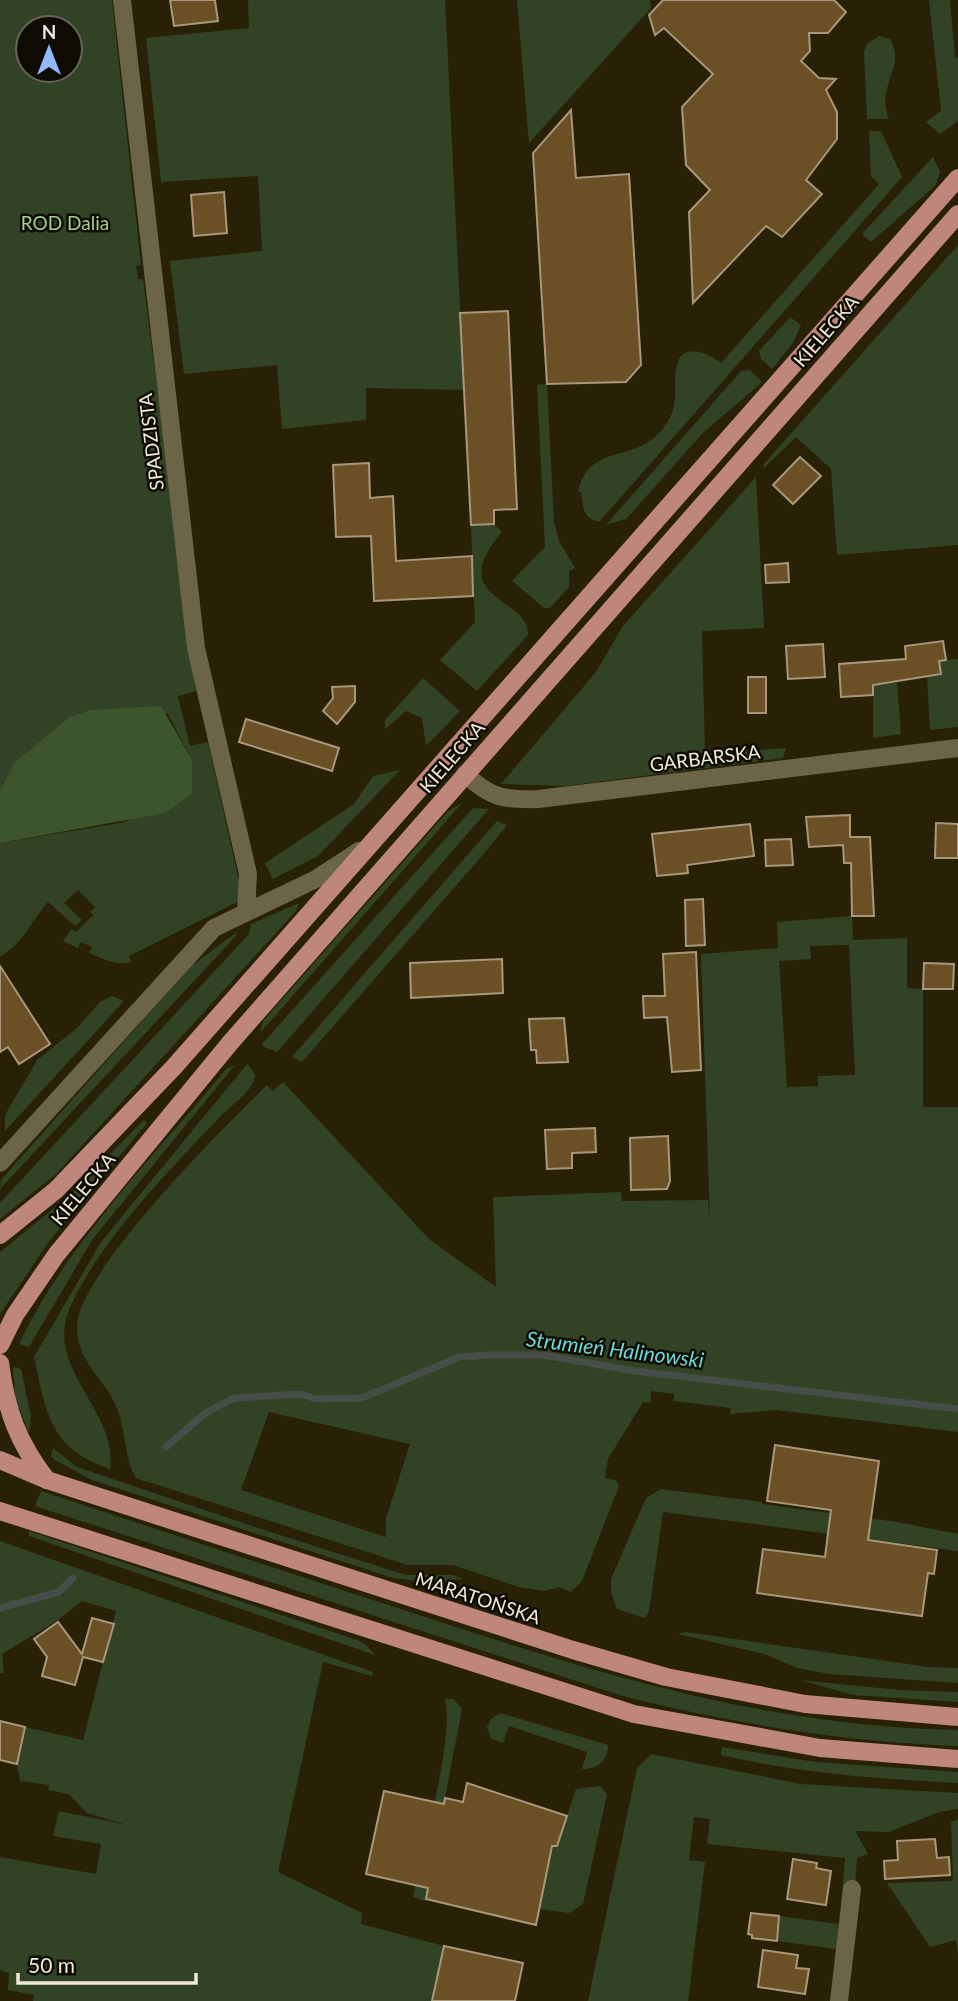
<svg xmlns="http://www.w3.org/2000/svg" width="958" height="2001" viewBox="0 0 958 2001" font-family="Lato,sans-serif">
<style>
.green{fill:#314324;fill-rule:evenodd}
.forest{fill:#3d552c}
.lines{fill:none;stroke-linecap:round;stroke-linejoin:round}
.stream{stroke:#474e49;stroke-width:7}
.building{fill:#6a5024;stroke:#a9977b;stroke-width:2}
.minor{stroke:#6c6446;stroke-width:18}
.major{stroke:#bf877b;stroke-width:18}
.labels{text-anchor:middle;stroke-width:5;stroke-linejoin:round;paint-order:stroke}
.park-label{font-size:19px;fill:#a7cf8c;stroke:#0e0b02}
.street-label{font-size:19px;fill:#eee9d9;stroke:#0e0b02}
.water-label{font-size:21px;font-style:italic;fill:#6ad7d9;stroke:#0e0b02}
</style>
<rect width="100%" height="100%" fill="#292105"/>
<g class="green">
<path d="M 0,0 L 112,0 L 141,265 L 136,266 L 138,279 L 143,279 L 196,691 L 178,696 L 190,746 L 208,742 L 240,886 L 241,900 L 129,956 L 131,962 C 116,966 103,959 89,953 L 92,947 L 81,942 L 78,948 L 63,941 L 71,929 L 76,932 L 93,915 L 90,912 L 95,907 L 78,890 L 64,903 L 82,920 L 75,926 L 48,902 C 28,925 26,940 0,957 L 0,843 L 126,822 L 192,760 L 168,714 L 116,709 L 0,793 ZM 28,28 L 70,28 L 70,70 L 28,70 Z"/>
<path d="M 248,0 L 445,0 L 464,390 L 366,388 L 366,420 L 282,429 L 277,365 L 184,374 L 170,261 L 262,251 L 258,176 L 161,182 L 146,38 L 249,28 Z"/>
<path d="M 517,0 L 650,0 L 651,8 L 529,143 Z"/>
<path d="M 929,0 L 950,0 L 955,58 L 958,57 L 958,121 L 940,134 L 926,122 L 941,111 Z"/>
<path d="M 879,36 L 890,39 C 907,67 875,86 889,119 L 867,119 L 864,52 L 867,44 Z"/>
<path d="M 869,131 L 881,131 L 902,177 L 599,522 C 581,517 584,507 581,492 L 578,492 C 590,440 636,466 664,427 C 682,403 671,390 677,365 C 682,341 710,354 721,363 L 879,184 L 871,176 Z"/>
<path d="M 933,157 L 940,172 L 936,185 L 871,242 L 862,234 Z"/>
<path d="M 958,245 L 958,545 L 837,555 L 831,469 L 796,437 L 764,468 L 763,465 Z"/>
<path d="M 790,317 L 801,325 L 793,343 L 772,369 L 761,359 L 759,351 Z"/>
<path d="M 750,370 L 762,382 L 702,434 L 626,519 L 606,525 L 741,371 Z"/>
<path d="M 547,384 L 554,522 L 559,541 L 575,568 L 569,571 L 569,587 L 550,608 L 544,608 L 512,581 L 545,547 L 537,385 Z"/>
<path d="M 756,477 L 764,628 L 702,631 L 705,754 L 786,748 L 783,758 L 565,786 L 501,784 L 596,672 L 623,626 Z"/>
<path d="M 494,524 L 502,532 C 443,600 530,597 528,635 L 477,691 L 440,660 L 475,622 L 471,525 Z"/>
<path d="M 958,659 L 958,727 L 930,730 L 927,676 L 941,674 L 939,661 Z"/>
<path d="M 423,678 L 460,711 L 426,746 L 422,718 L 406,711 L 385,729 L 385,720 Z"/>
<path d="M 897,683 L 901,734 L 873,738 L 873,685 Z"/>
<path d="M 400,770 L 318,856 L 273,879 L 265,863 L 354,804 L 373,776 Z"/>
<path d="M 463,802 L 260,1033 L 263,1021 L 448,811 Z"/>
<path d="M 473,808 L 489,809 L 277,1052 L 264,1047 L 262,1044 Z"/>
<path d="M 497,821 L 507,825 L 481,857 L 302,1062 L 292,1057 Z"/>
<path d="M 299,903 L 296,911 L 57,1173 L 0,1219 L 0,1203 L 249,934 L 251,924 Z"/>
<path d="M 852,916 L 853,940 L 907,938 L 907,988 L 923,989 L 923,1107 L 958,1107 L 958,1432 L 776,1410 L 730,1414 L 731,1408 L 674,1401 L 674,1394 L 651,1391 L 650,1403 L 643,1402 L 608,1459 L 605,1478 L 616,1480 L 619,1486 L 582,1581 L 571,1592 L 559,1587 L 544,1591 L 519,1587 L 453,1565 L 408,1565 L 136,1478 C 124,1458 126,1430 117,1408 C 104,1377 79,1365 77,1329 C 73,1277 227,1124 267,1085 L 273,1091 L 283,1082 L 430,1240 L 496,1287 L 493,1197 L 621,1192 L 622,1201 L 708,1200 L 710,1222 L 701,954 L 778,948 L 777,922 ZM 849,945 L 855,1075 L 818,1076 L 818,1086 L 787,1087 L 779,961 L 811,959 L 810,946 ZM 269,1412 L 410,1444 L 386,1518 L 386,1537 L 241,1490 Z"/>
<path d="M 237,932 L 236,936 L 0,1189 L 1,1180 L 190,967 Z"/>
<path d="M 112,996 L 124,1001 L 5,1131 L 5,1115 L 37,1060 L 77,1028 L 100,1002 Z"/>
<path d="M 247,1064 L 255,1074 C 254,1092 230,1105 219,1118 C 170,1169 96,1245 69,1310 C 45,1370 118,1410 110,1469 C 50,1449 46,1413 34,1357 L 101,1242 Z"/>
<path d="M 235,1065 L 92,1240 L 29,1347 L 19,1344 C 65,1246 157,1153 226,1069 Z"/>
<path d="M 144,1120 L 147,1123 L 50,1240 L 0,1314 L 0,1252 L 68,1197 Z"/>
<path d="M 13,1367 L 21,1369 L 31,1416 L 29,1433 L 15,1397 Z"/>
<path d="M 53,1448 L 77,1467 L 252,1526 L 406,1575 L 453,1575 L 464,1579 L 429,1582 L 393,1578 L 92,1480 L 55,1460 L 51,1456 Z"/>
<path d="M 661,1489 L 762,1502 L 762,1504 L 897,1522 L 958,1534 L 958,1551 L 663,1512 L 649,1611 L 645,1618 L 617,1609 L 611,1592 L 611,1579 L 646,1498 Z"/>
<path d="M 41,1491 C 165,1532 289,1573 413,1613 C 596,1673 762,1726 958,1730 L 958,1746 C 845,1742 736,1724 626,1697 L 35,1506 Z"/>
<path d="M 29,1531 L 357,1640 L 365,1644 L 375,1655 L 29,1536 Z"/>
<path d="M 0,1541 L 373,1672 L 372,1676 L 323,1662 L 278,1872 L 362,1913 L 361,1924 L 444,1946 L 432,2001 L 33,2001 L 34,1995 L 8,1990 L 9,1973 L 0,1970 L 0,1857 L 96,1874 L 101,1844 L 53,1836 L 59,1811 L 127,1825 L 87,1813 L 69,1794 L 48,1790 L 49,1785 L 20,1781 L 17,1764 L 25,1727 L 83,1740 L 116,1611 L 82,1601 L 58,1620 L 2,1654 L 4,1673 L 0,1673 Z"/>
<path d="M 686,1632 L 928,1667 L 958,1668 L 958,1683 L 829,1674 L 798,1668 L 764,1654 L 678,1634 Z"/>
<path d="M 800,1680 L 898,1690 L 958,1692 L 958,1702 L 853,1695 Z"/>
<path d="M 445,1699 L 454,1699 L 462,1709 L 425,1901 L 413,1897 C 422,1855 455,1734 445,1699 Z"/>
<path d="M 500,1713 L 608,1745 C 608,1760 597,1770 582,1769 L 587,1752 L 509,1726 L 503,1743 L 491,1739 L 487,1727 L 491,1719 Z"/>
<path d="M 722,1747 L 816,1762 L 958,1772 L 958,1783 C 878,1779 799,1773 721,1755 Z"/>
<path d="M 651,1754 L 801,1784 L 958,1793 L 958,1809 L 939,1812 L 889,1832 L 855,1831 L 868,1854 L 857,1858 L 855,1884 L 846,1905 L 841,1905 L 845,1858 L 707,1844 L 710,1819 L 694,1817 L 689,1860 L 705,1862 L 688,2001 L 588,2001 L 637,1768 Z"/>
<path d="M 600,1786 L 607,1794 L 583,1904 L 569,1913 L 539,1909 L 552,1846 L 557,1846 L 576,1789 Z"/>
<path d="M 958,1819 L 958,1954 L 956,1940 L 930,1947 L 887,1883 L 953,1881 L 951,1822 Z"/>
<path d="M 779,1916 L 839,1924 L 836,1949 L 777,1941 Z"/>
</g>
<path class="forest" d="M 161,706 L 192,760 L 192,793 L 165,813 L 0,843 L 0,791 L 15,762 L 70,717 L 91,710 Z"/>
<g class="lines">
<g class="stream">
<path d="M 166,1447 L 204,1414 L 234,1398 L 300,1394 L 316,1399 L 362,1398 L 459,1357 L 489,1355 L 543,1355 L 635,1371 L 958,1409"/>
<path d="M 0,1608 L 59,1592 L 73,1578"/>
</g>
</g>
<g class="building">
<path d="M 170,0 L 215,0 L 218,21 L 174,26 Z"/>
<path d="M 663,0 L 834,0 L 846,12 L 828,33 L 809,33 L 810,51 L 801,61 L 819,78 L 836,79 L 826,90 L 837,112 L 837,139 L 806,180 L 822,194 L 782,237 L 766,226 L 693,303 L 689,212 L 710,190 L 686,165 L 682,107 L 713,74 L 664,28 L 655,35 L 649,15 Z"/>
<path d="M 571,110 L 576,178 L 629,174 L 641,365 L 626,382 L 547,384 L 533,153 Z"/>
<path d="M 224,192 L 227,233 L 194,236 L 191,195 Z"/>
<path d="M 508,311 L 517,509 L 494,510 L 494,524 L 471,525 L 460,313 Z"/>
<path d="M 800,457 L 821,476 L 793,504 L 773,485 Z"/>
<path d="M 369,463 L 370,498 L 393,496 L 396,561 L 472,556 L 473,596 L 374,601 L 371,536 L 336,537 L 333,465 Z"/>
<path d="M 788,563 L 789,582 L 766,583 L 765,565 Z"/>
<path d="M 943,641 L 946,660 L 939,661 L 941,674 L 873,685 L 873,695 L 841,697 L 839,664 L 906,659 L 905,646 Z"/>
<path d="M 823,644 L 825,677 L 788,679 L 786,646 Z"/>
<rect x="748" y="677" width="18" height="36"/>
<path d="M 355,686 L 355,702 L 337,724 L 323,711 L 333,698 L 332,687 Z"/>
<path d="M 246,719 L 339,748 L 332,771 L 239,742 Z"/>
<path d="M 850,815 L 850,837 L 870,837 L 874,916 L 852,916 L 851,863 L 844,863 L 843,845 L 809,847 L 806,817 Z"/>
<path d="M 936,823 L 958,824 L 958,858 L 935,858 Z"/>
<path d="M 750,824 L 754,856 L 687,865 L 688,873 L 657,876 L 652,834 Z"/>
<path d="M 791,839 L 793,865 L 766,866 L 765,840 Z"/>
<path d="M 703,899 L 705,945 L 686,946 L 685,900 Z"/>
<path d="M 696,952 L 701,1070 L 672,1072 L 667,1017 L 644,1018 L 643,996 L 665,996 L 663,954 Z"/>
<path d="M 502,959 L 503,993 L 411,998 L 410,963 Z"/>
<path d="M 924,963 L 954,964 L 953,989 L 923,989 Z"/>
<path d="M 0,966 L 50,1044 L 19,1064 L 8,1047 L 0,1052 Z"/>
<path d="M 564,1018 L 568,1062 L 537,1063 L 536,1050 L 531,1050 L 529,1019 Z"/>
<path d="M 595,1128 L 596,1152 L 572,1153 L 572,1168 L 547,1169 L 545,1130 Z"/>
<path d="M 668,1136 L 670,1181 L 667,1189 L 631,1190 L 630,1138 Z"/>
<path d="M 775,1445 L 879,1461 L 868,1540 L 937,1550 L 934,1574 L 928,1573 L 922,1616 L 757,1593 L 763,1549 L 825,1557 L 831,1510 L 767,1501 Z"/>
<path d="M 92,1618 L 114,1624 L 103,1662 L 83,1657 L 75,1685 L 42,1676 L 47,1657 L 34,1639 L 58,1622 L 82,1654 Z"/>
<path d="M 0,1721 L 25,1727 L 17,1764 L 0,1760 Z"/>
<path d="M 467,1783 L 567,1816 L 557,1846 L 552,1846 L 536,1925 L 426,1899 L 428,1888 L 366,1874 L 384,1791 L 444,1804 L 445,1798 L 463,1802 Z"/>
<path d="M 935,1839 L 937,1858 L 949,1857 L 950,1875 L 885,1879 L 884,1861 L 898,1860 L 897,1841 Z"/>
<path d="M 793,1859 L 817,1863 L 816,1868 L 831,1871 L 826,1905 L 787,1899 Z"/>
<path d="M 751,1913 L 779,1916 L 777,1941 L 752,1938 L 752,1935 L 748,1934 Z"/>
<path d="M 444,1946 L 523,1963 L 515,2001 L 432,2001 Z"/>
<path d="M 763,1950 L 798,1955 L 796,1968 L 809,1969 L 805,1994 L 758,1987 Z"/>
</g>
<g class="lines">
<g class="minor">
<path d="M 122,0 L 196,648 L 248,874 L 246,912"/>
<path d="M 465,774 C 491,798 503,800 538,799 L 958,748"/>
<path d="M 0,1163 L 214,928 L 316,879 L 359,851"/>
<path d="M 839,2001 L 852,1889"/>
</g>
<g class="major">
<path d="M 0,1235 L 56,1190 L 174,1067 L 958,178"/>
<path d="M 0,1345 L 15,1315 L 56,1255 L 230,1043 L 958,214"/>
<path d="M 0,1363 C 6,1410 18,1443 47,1480"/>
<path d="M 0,1460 L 47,1480 L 573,1650 L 666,1677 L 805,1704 L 958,1717"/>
<path d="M 0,1511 L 634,1714 L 820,1748 L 958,1759"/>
</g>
</g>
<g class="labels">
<g class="park-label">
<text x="65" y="230">ROD Dalia</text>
</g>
<g class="street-label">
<text transform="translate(826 331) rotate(-49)" y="7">KIELECKA</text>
<text transform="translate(151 442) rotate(-97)" y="7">SPADZISTA</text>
<text transform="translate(452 757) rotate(-49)" y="7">KIELECKA</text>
<text transform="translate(705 758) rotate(-7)" y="7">GARBARSKA</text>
<text transform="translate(83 1189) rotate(-50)" y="7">KIELECKA</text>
<text transform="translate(478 1598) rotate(18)" y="7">MARATOŃSKA</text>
</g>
<g class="water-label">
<text transform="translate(615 1350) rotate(7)" y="7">Strumień Halinowski</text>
</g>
</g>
<g transform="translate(49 49)"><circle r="33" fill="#0e0b02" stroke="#686458" stroke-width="2"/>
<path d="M0-5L12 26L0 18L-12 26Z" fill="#91b8fd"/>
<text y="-10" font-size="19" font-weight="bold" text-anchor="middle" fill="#eee9d9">N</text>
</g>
<path d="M18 1973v10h178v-10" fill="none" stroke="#eee9d9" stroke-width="3.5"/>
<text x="28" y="1973" font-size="21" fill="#eee9d9" stroke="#0e0b02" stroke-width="5" paint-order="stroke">50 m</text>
</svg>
